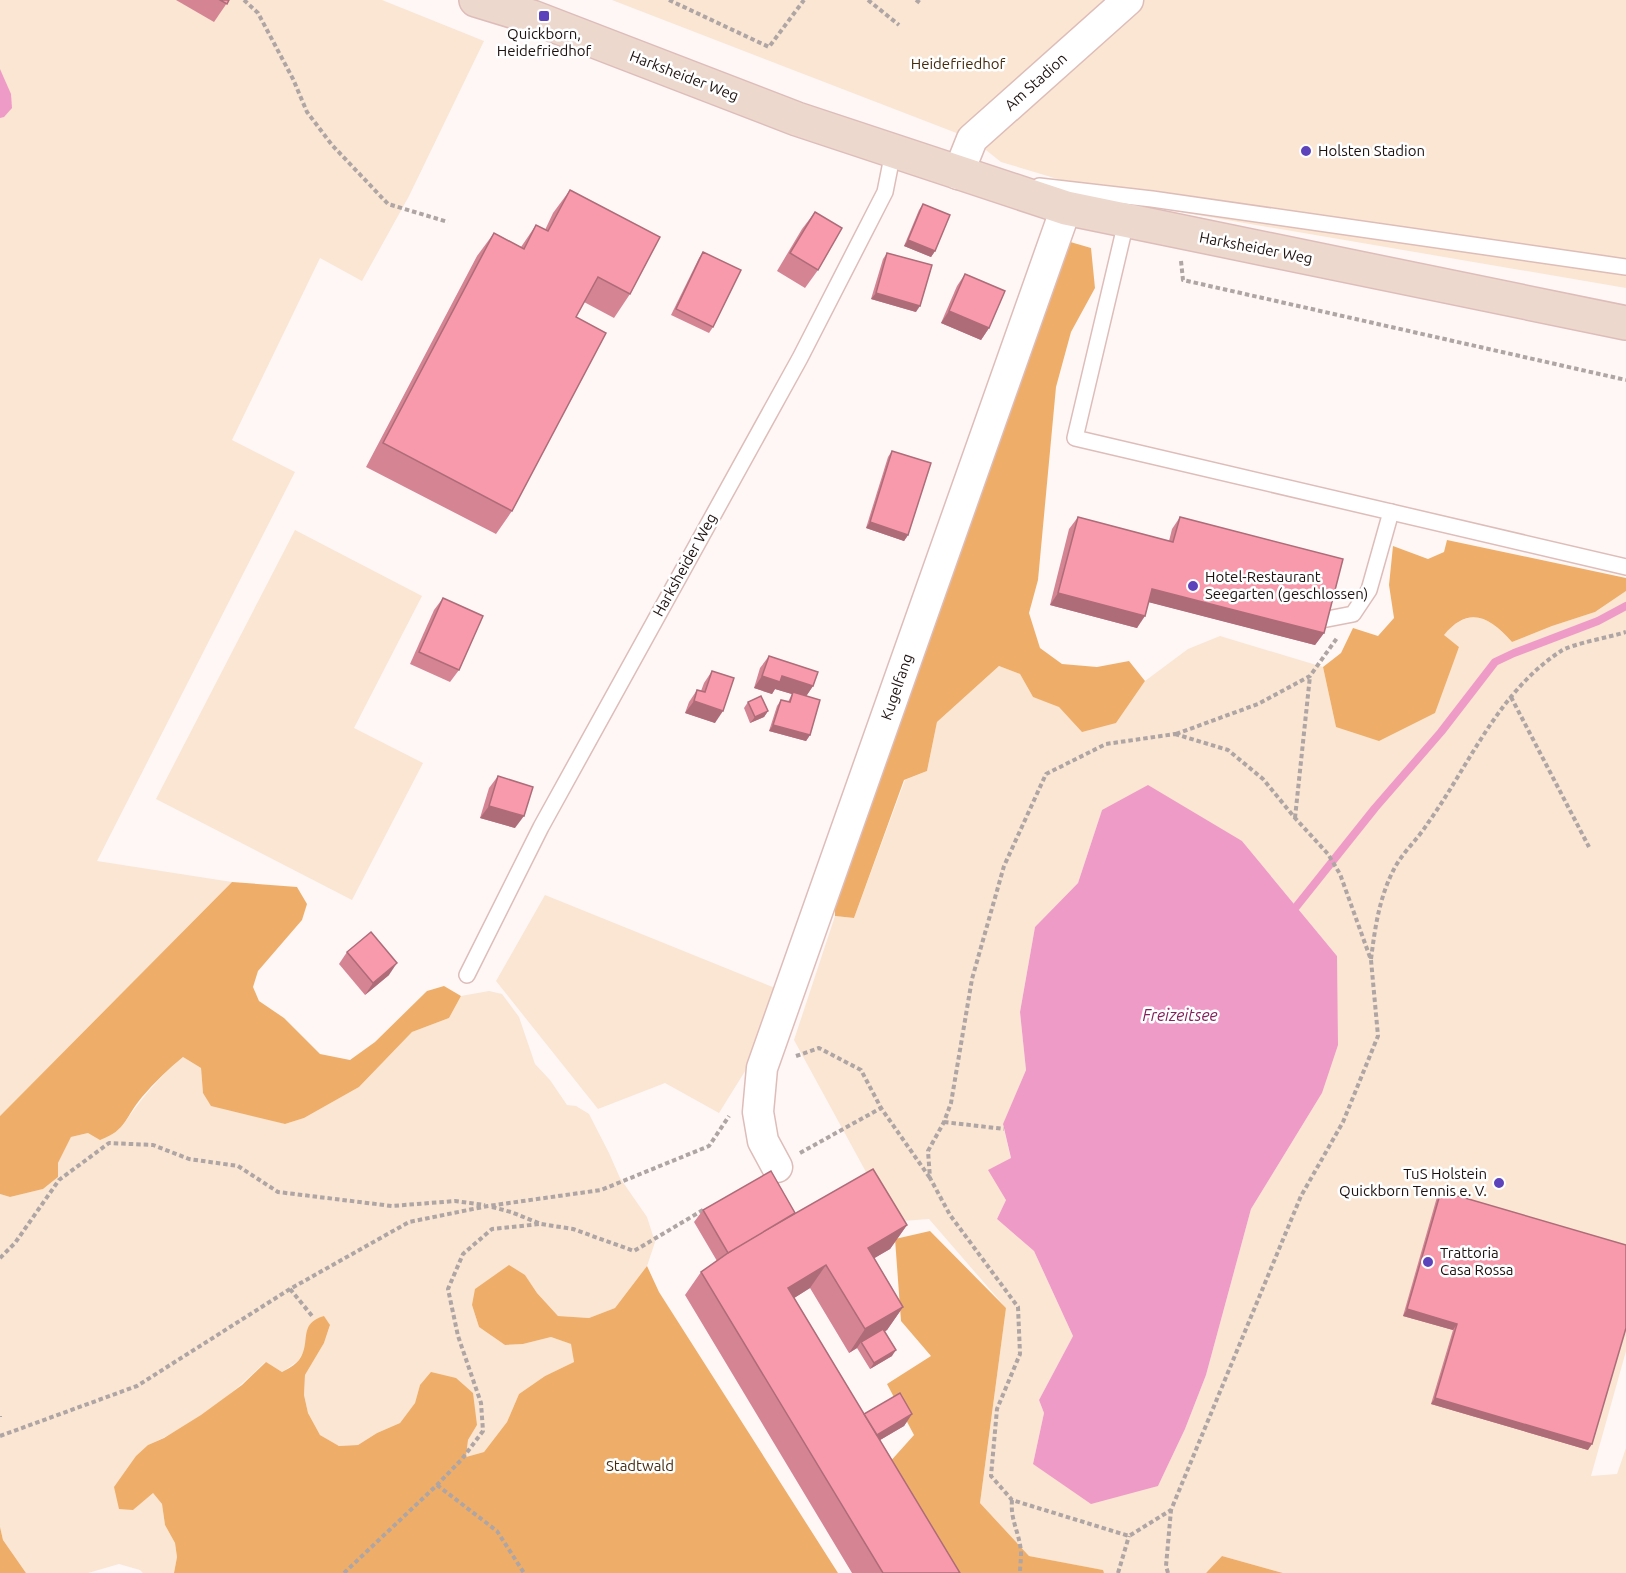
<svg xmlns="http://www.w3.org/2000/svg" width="1626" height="1573" viewBox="0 0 1626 1573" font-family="Ubuntu,sans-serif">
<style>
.green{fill:#fae6d2;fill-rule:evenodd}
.forest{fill:#eeae69}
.water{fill:#ef9bc7}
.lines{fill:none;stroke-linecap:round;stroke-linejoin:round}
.stream{stroke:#ef9bc7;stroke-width:8}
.service-casing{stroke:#debdb9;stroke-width:18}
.minor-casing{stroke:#debdb9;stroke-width:33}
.secondary-casing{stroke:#debdb9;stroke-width:36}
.path{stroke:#aea5a4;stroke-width:4;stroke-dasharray:4.5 3;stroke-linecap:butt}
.service{stroke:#fff;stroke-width:15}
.minor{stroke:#fff;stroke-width:30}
.secondary{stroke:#edd8ce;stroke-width:33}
.wall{fill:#d58494}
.shaded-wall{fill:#ae6c78}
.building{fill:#f89aac;stroke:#ae6c78;stroke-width:1.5}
.poi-dot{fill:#5d43bb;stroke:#fff;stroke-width:2}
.labels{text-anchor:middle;stroke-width:5;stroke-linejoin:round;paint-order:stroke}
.poi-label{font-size:15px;fill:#1e1211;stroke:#fff;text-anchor:start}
.park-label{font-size:15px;fill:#462c0e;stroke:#fff}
.street-label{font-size:15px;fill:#1e1211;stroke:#fff}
.water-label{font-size:16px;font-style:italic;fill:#81205b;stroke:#fff}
</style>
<rect width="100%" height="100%" fill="#fef7f6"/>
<g class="green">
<path d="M 0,0 L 382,0 L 484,41 L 409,196 L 362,281 L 320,258 L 232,440 L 295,472 L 97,861 L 232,882 L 0,1116 Z"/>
<path d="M 612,0 L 1626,0 L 1626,288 L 1151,207 L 1001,162 L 972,139 Z"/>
<path d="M 295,530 L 422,596 L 354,728 L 423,763 L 352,900 L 156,799 Z"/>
<path d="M 1626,591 L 1626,1351 L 1591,1476 L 1617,1474 L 1626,1448 L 1626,1573 L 1283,1573 L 1222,1556 L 1206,1573 L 1104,1573 L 1102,1570 L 1029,1556 L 980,1503 L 1006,1308 L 929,1219 L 889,1222 L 866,1172 L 794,1040 L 835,916 L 854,918 L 905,780 L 927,771 L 937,722 L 999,666 L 1020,674 L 1033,697 L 1116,723 L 1145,681 L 1188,649 L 1220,636 L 1323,667 L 1336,727 L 1450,668 L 1459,647 L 1443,635 C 1470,606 1489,616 1512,642 L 1552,626 L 1595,612 ZM 1102,810 L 1242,841 L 1337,956 L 1322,1093 L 1251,1209 L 1206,1375 L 1185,1429 L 1158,1486 L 1033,1464 L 1044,1413 L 1039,1400 L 1073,1336 L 1034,1251 L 997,1219 L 1006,1200 L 1011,1159 L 1003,1125 L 1026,1070 L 1020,1012 L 1035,927 L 1078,883 Z"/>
<path d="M 545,895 L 775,988 L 747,1068 L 719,1113 L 665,1083 L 598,1109 L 496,981 Z"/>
<path d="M 489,991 L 502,994 L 519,1017 L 535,1064 L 550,1080 L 567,1105 L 576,1106 L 589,1114 L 609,1153 L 620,1178 L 647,1217 L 655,1242 L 647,1266 L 615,1308 L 589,1318 L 558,1316 L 537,1293 L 525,1275 L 472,1305 L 479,1327 L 505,1345 L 523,1344 L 551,1337 L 572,1344 L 574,1362 L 545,1376 L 519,1394 L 507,1422 L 484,1452 L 466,1457 L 468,1440 L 477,1425 L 420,1385 L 415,1403 L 400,1423 L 377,1433 L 358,1445 L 339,1446 L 320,1435 L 308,1413 L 304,1395 L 305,1375 L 324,1343 L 330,1326 L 324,1316 L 298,1361 L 282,1372 L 265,1362 C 232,1395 192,1426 148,1445 L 133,1510 L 152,1492 L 162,1504 L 165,1525 L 175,1543 L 177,1557 L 174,1573 L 143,1573 L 140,1570 L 119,1564 L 88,1573 L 26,1573 L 3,1540 L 0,1527 L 0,1194 L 10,1197 L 43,1189 L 58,1177 L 58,1163 L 71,1137 L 123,1125 C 141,1099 159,1077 183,1057 L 201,1068 L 203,1093 L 260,1117 L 285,1124 L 304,1118 L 359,1087 L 412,1032 L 449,1018 L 461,996 Z"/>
</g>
<g class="forest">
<path d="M 1067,241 L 1091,248 L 1095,288 L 1071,332 L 1056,387 L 1038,580 L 1029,613 L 1040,648 L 1062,664 L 1097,667 L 1129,661 L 1145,681 L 1116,723 L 1082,732 L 1059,707 L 1033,697 L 1020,674 L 999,666 L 937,722 L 927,771 L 904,780 L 854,918 L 835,916 L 834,871 Z"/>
<path d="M 1447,540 L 1626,578 L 1626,591 L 1595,612 L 1552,626 L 1512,642 C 1490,617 1469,605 1444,635 L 1459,647 L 1435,713 L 1379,741 L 1336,727 L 1323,667 L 1341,653 L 1353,628 L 1378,636 L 1394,618 L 1389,585 L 1393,546 L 1428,559 L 1444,552 Z"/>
<path d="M 232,882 L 297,887 L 307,904 L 302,920 L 258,971 L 253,987 L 259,1001 L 284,1018 L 320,1054 L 350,1060 L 375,1042 L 427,991 L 444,986 L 461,996 L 449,1018 L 412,1032 L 359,1087 L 304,1118 L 285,1124 L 211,1106 L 203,1093 L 201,1068 L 183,1057 C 168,1069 155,1082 142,1097 C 125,1117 127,1130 100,1140 L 88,1133 L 71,1137 L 58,1163 L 58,1177 L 43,1189 L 10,1197 L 0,1194 L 0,1116 Z"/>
<path d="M 930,1231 L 1006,1308 L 980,1503 L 1029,1556 L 1103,1570 L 1104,1573 L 943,1573 L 888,1464 L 914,1435 L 887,1384 L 931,1356 L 901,1321 L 895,1239 Z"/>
<path d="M 509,1265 L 525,1275 L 537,1293 L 558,1316 L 589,1318 L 615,1308 L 647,1266 L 659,1292 L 838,1573 L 174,1573 L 177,1557 L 175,1543 L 165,1525 L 162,1504 L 153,1493 L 133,1510 L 119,1509 L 114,1487 L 136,1456 L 148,1445 L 164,1438 L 201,1415 L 242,1385 L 266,1362 L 282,1372 C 288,1369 295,1365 299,1360 C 312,1342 297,1324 324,1316 L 330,1325 L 324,1343 L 305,1375 L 304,1395 L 308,1413 L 320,1435 L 339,1446 L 358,1445 L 377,1433 L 400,1423 L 415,1403 L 420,1385 L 431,1372 L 456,1378 L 473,1393 L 477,1425 L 468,1440 L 466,1457 L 484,1452 L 507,1422 L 519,1394 L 545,1376 L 574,1362 L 571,1344 L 551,1337 L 523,1344 L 505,1345 L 479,1327 L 472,1305 L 475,1289 Z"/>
<path d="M 0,1527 L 3,1540 L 26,1573 L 0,1573 Z"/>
<path d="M 1222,1556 L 1283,1573 L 1206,1573 Z"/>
</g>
<g class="water">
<path d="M 0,69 L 11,94 L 12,108 L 4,117 L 0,118 Z"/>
<path d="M 1148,785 L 1242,841 L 1337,956 L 1338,1045 L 1322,1093 L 1251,1209 L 1206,1375 L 1185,1429 L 1158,1486 L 1091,1504 L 1033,1464 L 1044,1413 L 1039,1400 L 1073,1336 L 1034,1251 L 997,1219 L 1006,1200 L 988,1170 L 1011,1158 L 1003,1124 L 1026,1070 L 1020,1012 L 1035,927 L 1078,883 L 1102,810 Z"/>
</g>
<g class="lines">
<path class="stream" d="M 1296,907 L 1375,808 L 1441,732 L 1495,662 L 1514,653 L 1598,621 L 1626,606"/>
<defs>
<g id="service">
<path d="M 1039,186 L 1152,199 L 1626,267"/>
<path d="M 1126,222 L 1075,438 L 1626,567"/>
<path d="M 1322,620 L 1353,614 L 1369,590 L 1391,512"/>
<path d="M 467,975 L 541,827 L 800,358 L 885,192 L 893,152"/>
</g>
<g id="minor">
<path d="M 958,174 L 972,139 L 1128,0"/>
<path d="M 777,1167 L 763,1141 L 758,1112 L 762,1068 L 1066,208"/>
</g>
<path id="secondary" d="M 476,0 L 532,17 L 797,119 L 1066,208 L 1626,323"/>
</defs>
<use href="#service" class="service-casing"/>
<use href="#minor" class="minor-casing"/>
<use href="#secondary" class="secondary-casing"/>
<g class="path">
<path d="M 244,0 L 258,13 L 293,79 L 307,112 L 332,145 L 388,204 L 448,222"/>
<path d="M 669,0 L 769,47 L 804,0"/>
<path d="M 868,0 L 899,25"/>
<path d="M 916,0 L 920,3"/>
<path d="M 1181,261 L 1183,280 L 1626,380"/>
<path d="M 1511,697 L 1589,847"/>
<path d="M 1175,734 L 1228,750 L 1263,779 L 1295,818 L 1328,854 L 1340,874 L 1371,960 L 1378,1036 L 1343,1122 L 1301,1196 L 1171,1510 L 1129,1536 L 1012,1500 L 991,1476 L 997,1409 L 1020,1354 L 1018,1307 L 950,1215 L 930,1178 L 928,1151 L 944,1122 L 951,1103 L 972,979 L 1004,866 L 1046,774 L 1106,744 Z"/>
<path d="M 1176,734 L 1258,704 L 1310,676 L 1337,638"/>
<path d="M 1295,818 L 1310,676"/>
<path d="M 1371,959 C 1375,928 1379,899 1393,871 C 1401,854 1418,839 1428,823 C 1470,764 1498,692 1561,651 C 1571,644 1611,637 1626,632"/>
<path d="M 796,1056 L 819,1048 L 861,1070 L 881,1108 L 930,1178"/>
<path d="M 944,1122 L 1004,1129"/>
<path d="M 800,1153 L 881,1108"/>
<path d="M 492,1207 L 511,1212 L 541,1224 L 573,1229 L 634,1251 L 703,1210"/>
<path d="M 0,1258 L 15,1243 L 59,1180 L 109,1143 L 153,1145 L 189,1159 L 238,1166 L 278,1192 L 392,1206 L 455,1201 L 485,1205"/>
<path d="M 290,1289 L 313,1317"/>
<path d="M 0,1416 L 0,1417"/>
<path d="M 0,1436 L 137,1386 L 290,1289 L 409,1222 L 488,1206 L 601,1190 L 709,1146 L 729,1116"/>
<path d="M 437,1485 L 497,1531 L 524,1573"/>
<path d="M 1012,1500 C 1010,1521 1020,1533 1021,1553 C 1021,1560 1020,1567 1020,1573"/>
<path d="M 344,1573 L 437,1485 L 462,1459 L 483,1431 L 481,1403 L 458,1336 L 448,1289 L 463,1254 L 492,1229 L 540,1224"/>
<path d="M 1118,1573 L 1129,1536"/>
<path d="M 1168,1573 L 1166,1566 L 1171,1510"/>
</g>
<use href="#service" class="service"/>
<use href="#minor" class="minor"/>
<use href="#secondary" class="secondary"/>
</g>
<g class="wall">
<path d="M 176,0 L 229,0 L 214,22 Z"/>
<path d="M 570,190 L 630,294 L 614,318 L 584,302 L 576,317 L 512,511 L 496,534 L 366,467 L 477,256 L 494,233 L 521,247 L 536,225 L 545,230 L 553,213 Z"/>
<path d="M 923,204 L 935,251 L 931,257 L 904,246 L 919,210 Z"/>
<path d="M 815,212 L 818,270 L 805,288 L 777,271 L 802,229 Z"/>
<path d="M 703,252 L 713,327 L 709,333 L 671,315 L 699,258 Z"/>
<path d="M 887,253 L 916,312 L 871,299 L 883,259 Z"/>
<path d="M 965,274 L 989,328 L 981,340 L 941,323 L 957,286 Z"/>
<path d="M 892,451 L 908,535 L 904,541 L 866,528 L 888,457 Z"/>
<path d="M 1078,517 L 1169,541 L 1172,529 L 1180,517 L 1324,633 L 1315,645 L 1149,602 L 1137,628 L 1050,605 L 1069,529 Z"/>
<path d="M 443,598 L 459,670 L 450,682 L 410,664 L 434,610 Z"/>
<path d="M 769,656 L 813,686 L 806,696 L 810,735 L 806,741 L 769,731 L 777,706 L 781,700 L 788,702 L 792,694 L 775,689 L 772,694 L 754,688 L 760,668 Z"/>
<path d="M 712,671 L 715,723 L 685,713 L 689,702 L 697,690 L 701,691 L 704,683 Z"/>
<path d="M 748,702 L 768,711 L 764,717 L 750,723 L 744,708 Z"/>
<path d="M 498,776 L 515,828 L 480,818 L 489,788 Z"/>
<path d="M 347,952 L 389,975 L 365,995 L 339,964 Z"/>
<path d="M 1441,1191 L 1588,1450 L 1431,1404 L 1453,1330 L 1403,1316 L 1437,1197 Z"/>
<path d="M 703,1210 L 795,1213 L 907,1225 L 890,1249 L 874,1258 L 903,1307 L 887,1330 L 885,1331 L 892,1356 L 870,1369 L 857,1348 L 849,1353 L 810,1288 L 794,1298 L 864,1414 L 912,1414 L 904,1426 L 880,1440 L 960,1573 L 852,1573 L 685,1295 L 701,1272 L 717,1261 L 694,1222 Z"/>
</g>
<g class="shaded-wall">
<path d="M 908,240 L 935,251 L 931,257 L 904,246 Z"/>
<path d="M 876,293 L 920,306 L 916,312 L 871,299 Z"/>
<path d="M 949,311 L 989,328 L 981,340 L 941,323 Z"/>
<path d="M 870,522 L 908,535 L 904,541 L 866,528 Z"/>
<path d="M 1152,589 L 1324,633 L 1315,645 L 1144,601 Z"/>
<path d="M 1058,593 L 1145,616 L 1137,628 L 1050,605 Z"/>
<path d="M 762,676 L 782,676 L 813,686 L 805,698 L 775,689 L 772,694 L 754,688 Z"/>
<path d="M 694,701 L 723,711 L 715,723 L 685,713 Z"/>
<path d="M 768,711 L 764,717 L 750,723 L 755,717 Z"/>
<path d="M 773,725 L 810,735 L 806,741 L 769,731 Z"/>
<path d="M 489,806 L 524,816 L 515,828 L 480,818 Z"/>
<path d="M 397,963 L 389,975 L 365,995 L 373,983 Z"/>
<path d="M 907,1225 L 890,1249 L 851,1272 L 868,1248 Z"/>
<path d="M 826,1265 L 810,1288 L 772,1312 L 788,1288 Z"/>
<path d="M 903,1307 L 887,1330 L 863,1345 L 861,1342 L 857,1348 L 849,1353 L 865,1329 Z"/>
<path d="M 1407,1309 L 1457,1324 L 1453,1330 L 1403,1316 Z"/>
<path d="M 896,1350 L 892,1356 L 870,1369 L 874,1363 Z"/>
<path d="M 1435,1398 L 1592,1444 L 1588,1450 L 1431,1404 Z"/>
<path d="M 912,1414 L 904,1426 L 858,1453 L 867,1441 Z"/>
</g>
<g class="building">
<path d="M 220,0 L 229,0 L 227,4 Z"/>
<path d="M 570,190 L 660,237 L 630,294 L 598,277 L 576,317 L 606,333 L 512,511 L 383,443 L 494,233 L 524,249 L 536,225 L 548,231 Z"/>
<path d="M 923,204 L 950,215 L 935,251 L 908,240 Z"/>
<path d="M 815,212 L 842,228 L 818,270 L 790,253 Z"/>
<path d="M 703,252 L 741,270 L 713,327 L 676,309 Z"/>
<path d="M 887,253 L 932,265 L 920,306 L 876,293 Z"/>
<path d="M 965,274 L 1005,291 L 989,328 L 949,311 Z"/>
<path d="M 892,451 L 931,463 L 908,535 L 870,522 Z"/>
<path d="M 1078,517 L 1173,542 L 1180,517 L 1343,559 L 1324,633 L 1152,589 L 1145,616 L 1058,593 Z"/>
<path d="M 443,598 L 483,616 L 459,670 L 419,652 Z"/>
<path d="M 769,656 L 818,672 L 813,686 L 782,676 L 780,682 L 762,676 Z"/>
<path d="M 712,671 L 734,678 L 723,711 L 694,701 L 697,690 L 705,692 Z"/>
<path d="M 793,692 L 820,700 L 810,735 L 773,725 L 781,700 L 790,702 Z"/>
<path d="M 761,696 L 768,711 L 755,717 L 748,702 Z"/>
<path d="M 498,776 L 533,787 L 524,816 L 489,806 Z"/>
<path d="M 371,932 L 397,963 L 373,983 L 347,952 Z"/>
<path d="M 873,1169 L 907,1225 L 868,1248 L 903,1307 L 865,1329 L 826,1265 L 788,1288 L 960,1573 L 883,1573 L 701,1272 L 738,1246 Z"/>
<path d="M 771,1171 L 795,1213 L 728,1253 L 703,1210 Z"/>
<path d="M 1441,1191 L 1626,1245 L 1626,1328 L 1592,1444 L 1435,1398 L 1457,1324 L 1407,1309 Z"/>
<path d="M 883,1329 L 896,1350 L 874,1363 L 861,1342 Z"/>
<path d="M 900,1393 L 912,1414 L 877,1435 L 864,1414 Z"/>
</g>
<g class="poi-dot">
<rect x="538" y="10" width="12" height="12" rx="3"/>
<circle cx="1306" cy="151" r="6"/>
<circle cx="1193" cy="586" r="6"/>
<circle cx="1499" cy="1183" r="6"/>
<circle cx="1428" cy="1262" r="6"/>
</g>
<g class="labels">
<g class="poi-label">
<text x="544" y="39" text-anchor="middle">Quickborn,<tspan x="544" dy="17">Heidefriedhof</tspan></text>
<text x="1318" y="156">Holsten Stadion</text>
<text x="1205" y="582">Hotel-Restaurant<tspan x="1205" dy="17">Seegarten (geschlossen)</tspan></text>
<text x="1487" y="1179" text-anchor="end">TuS Holstein<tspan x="1487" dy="17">Quickborn Tennis e. V.</tspan></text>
<text x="1440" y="1258">Trattoria<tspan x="1440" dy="17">Casa Rossa</tspan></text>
</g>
<g class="park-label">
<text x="958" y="69">Heidefriedhof</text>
<text x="640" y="1471">Stadtwald</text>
</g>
<g class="street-label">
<text transform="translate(684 76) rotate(21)" y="5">Harksheider Weg</text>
<text transform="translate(1036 82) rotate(-42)" y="5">Am Stadion</text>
<text transform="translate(1256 248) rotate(11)" y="5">Harksheider Weg</text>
<text transform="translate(685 565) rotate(-61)" y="5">Harksheider Weg</text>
<text transform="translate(897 687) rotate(-71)" y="5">Kugelfang</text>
</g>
<g class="water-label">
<text x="1180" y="1021">Freizeitsee</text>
</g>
</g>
</svg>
